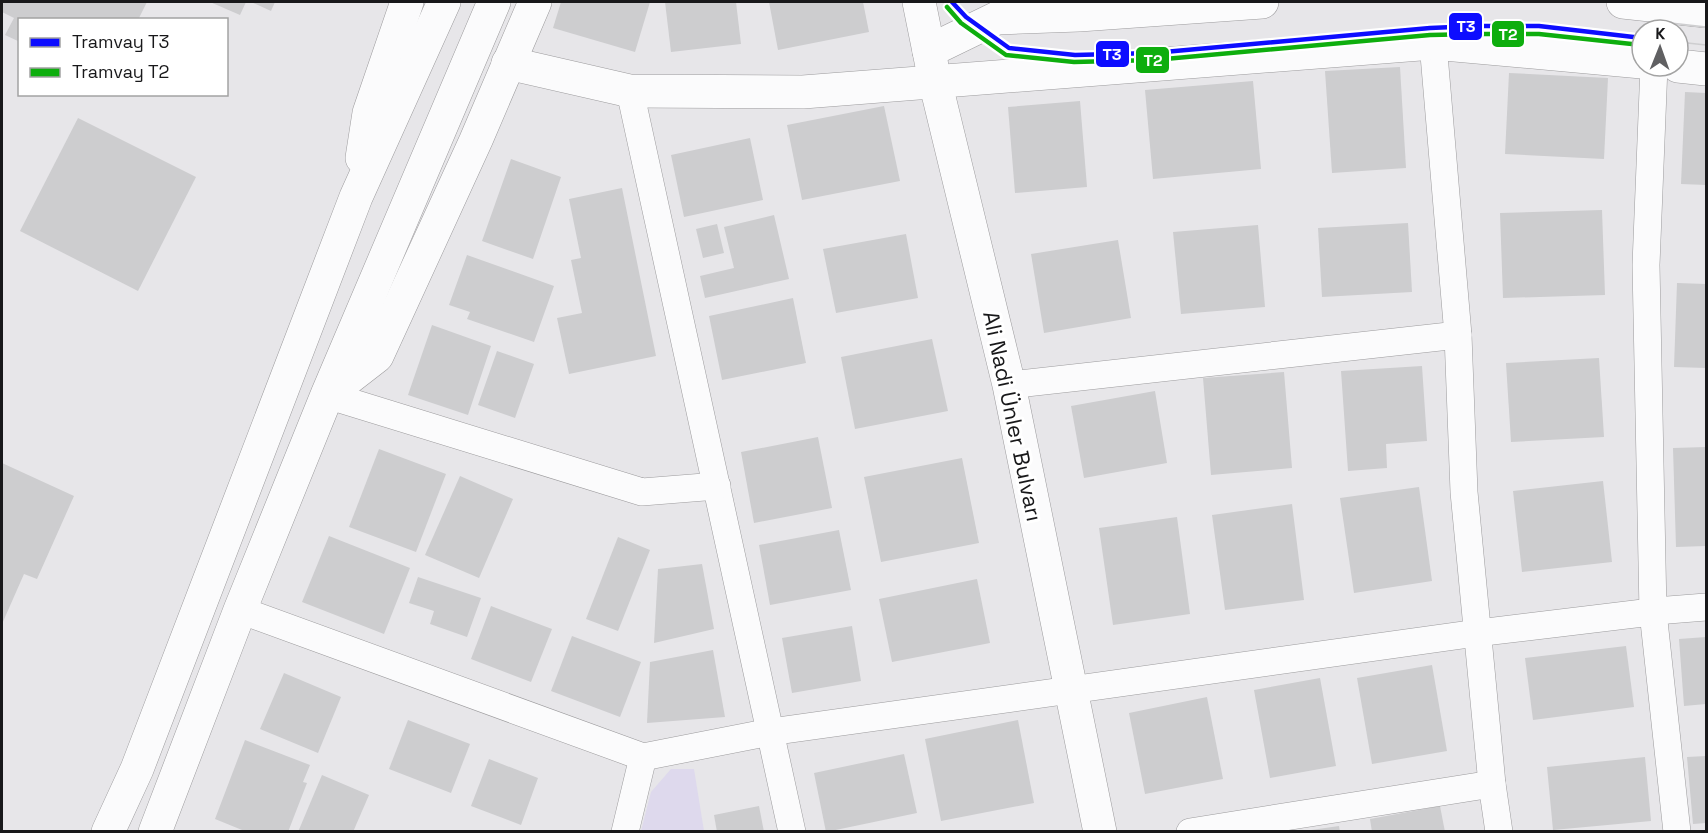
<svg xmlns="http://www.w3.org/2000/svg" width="1708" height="833" viewBox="0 0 1708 833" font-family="'Space Grotesk',sans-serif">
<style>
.green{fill:#ded9ed}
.building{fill:#cdcdcf}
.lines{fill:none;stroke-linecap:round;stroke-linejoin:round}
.street-casing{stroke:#9c9b9d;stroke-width:28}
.secondary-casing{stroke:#9c9b9d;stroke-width:34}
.primary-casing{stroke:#9c9b9d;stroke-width:34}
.street{stroke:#fbfbfc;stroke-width:27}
.secondary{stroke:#fbfbfc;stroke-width:33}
.primary{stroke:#fbfbfc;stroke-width:33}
.tram{stroke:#ceced0;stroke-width:1.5}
.tram-1-casing{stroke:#fff;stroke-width:9}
.tram-2-casing{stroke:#fff;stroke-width:9}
.tram-1{stroke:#0d0dff;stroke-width:4.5}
.tram-2{stroke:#0eae0e;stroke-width:4.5}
.labels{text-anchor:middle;stroke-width:6;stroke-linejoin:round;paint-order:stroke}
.street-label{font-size:22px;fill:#18181a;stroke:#fff}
.line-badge{stroke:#fff;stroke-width:2}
.badge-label{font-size:16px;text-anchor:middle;font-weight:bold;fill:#fff}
</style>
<rect width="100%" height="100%" fill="#e7e6e9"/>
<path class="green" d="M 671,769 L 694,769 L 704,831 L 641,831 L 651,792 Z"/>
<g class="building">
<path d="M 2,2 L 147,2 L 138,20 L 20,20 L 20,42 L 5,35 L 14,18 L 2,12 Z"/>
<path d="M 210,2 L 246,2 L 240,15 Z"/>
<path d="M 251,2 L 275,2 L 271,11 Z"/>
<path d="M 561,2 L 650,2 L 635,52 L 553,28 Z"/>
<path d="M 665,2 L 736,2 L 741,44 L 671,52 Z"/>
<path d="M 769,2 L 863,2 L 869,32 L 778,50 Z"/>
<path d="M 1400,67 L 1406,168 L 1332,173 L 1325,71 Z"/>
<path d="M 1509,73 L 1608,78 L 1604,159 L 1505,154 Z"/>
<path d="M 1253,81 L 1261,169 L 1153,179 L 1145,90 Z"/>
<path d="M 1685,92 L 1706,93 L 1706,185 L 1681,184 Z"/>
<path d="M 1080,101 L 1087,187 L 1015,193 L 1008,107 Z"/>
<path d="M 884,106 L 900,181 L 802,200 L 787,125 Z"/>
<path d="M 78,118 L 196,177 L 138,291 L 20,231 Z"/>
<path d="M 750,138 L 763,200 L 684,217 L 671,155 Z"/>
<path d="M 511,159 L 561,177 L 533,259 L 482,241 Z"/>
<path d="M 622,188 L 656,356 L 569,374 L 557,318 L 582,313 L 571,260 L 581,258 L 569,199 Z"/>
<path d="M 1602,210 L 1605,295 L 1503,298 L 1500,213 Z"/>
<path d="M 774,215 L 789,279 L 705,298 L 700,276 L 734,268 L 724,227 Z"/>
<path d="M 1408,223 L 1412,292 L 1322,297 L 1318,228 Z"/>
<path d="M 717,224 L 724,253 L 703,258 L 696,229 Z"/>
<path d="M 1258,225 L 1265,307 L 1181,314 L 1173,232 Z"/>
<path d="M 906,234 L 918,298 L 836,313 L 823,249 Z"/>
<path d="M 1118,240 L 1131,318 L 1044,333 L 1031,254 Z"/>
<path d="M 467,255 L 554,286 L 534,342 L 467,319 L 470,312 L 449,305 Z"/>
<path d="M 1677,283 L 1706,284 L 1706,368 L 1674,367 Z"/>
<path d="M 793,298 L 806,363 L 722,380 L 709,316 Z"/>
<path d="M 432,325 L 491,346 L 468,415 L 408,395 Z"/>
<path d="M 932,339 L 948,411 L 855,429 L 841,357 Z"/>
<path d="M 497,351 L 534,364 L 515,418 L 478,405 Z"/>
<path d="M 1599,358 L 1604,437 L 1511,442 L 1506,363 Z"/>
<path d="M 1422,366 L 1427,441 L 1386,444 L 1387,468 L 1348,471 L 1341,371 Z"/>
<path d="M 1284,372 L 1292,468 L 1211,475 L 1203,378 Z"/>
<path d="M 1155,391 L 1167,463 L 1084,478 L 1071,406 Z"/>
<path d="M 818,437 L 832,508 L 754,523 L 741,452 Z"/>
<path d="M 1706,447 L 1706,546 L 1676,547 L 1673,448 Z"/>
<path d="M 379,449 L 446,474 L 416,552 L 349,527 Z"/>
<path d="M 962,458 L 979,543 L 881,562 L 864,477 Z"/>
<path d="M 2,463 L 74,496 L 37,579 L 24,574 L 2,624 Z"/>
<path d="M 460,476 L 513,499 L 479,578 L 425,555 Z"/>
<path d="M 1603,481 L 1612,562 L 1522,572 L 1513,491 Z"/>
<path d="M 1419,487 L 1432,581 L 1354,593 L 1340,498 Z"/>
<path d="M 1292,504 L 1304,600 L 1225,610 L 1212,515 Z"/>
<path d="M 1177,517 L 1190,614 L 1113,625 L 1099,528 Z"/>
<path d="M 839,530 L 851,590 L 770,605 L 759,545 Z"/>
<path d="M 329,536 L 410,568 L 384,634 L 302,602 Z"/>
<path d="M 618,537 L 650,550 L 618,631 L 586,619 Z"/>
<path d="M 702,564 L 714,629 L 654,643 L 658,569 Z"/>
<path d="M 418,577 L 481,598 L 467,637 L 430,624 L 434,611 L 409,603 Z"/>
<path d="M 977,579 L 990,643 L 892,662 L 879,599 Z"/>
<path d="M 491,606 L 552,629 L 531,682 L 471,659 Z"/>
<path d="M 852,626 L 861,681 L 792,693 L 782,638 Z"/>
<path d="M 572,636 L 641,662 L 620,717 L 551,691 Z"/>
<path d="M 1706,637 L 1706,704 L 1684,706 L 1679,639 Z"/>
<path d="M 1626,646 L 1634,707 L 1533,720 L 1525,658 Z"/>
<path d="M 713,650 L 725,717 L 647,723 L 650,662 Z"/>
<path d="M 1432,665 L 1447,751 L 1372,764 L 1357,678 Z"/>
<path d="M 284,673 L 341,697 L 318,753 L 260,729 Z"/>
<path d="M 1320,678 L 1336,766 L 1270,778 L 1254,690 Z"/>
<path d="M 1207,697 L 1223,779 L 1145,794 L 1129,713 Z"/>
<path d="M 408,720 L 470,744 L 451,793 L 389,769 Z"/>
<path d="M 1018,720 L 1034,803 L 941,821 L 925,739 Z"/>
<path d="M 245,740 L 310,765 L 303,782 L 307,783 L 288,832 L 247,832 L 215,819 Z"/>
<path d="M 904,754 L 917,813 L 826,832 L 814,773 Z"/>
<path d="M 1706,756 L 1706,823 L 1693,824 L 1687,757 Z"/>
<path d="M 1645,757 L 1651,821 L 1553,830 L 1547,767 Z"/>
<path d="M 489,759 L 538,778 L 521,825 L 471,806 Z"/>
<path d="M 322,775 L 369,795 L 353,832 L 298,832 Z"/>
<path d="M 759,806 L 764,832 L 717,832 L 714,815 Z"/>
<path d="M 1440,806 L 1445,832 L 1372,832 L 1370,819 Z"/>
<path d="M 1339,826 L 1340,832 L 1311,832 L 1311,830 Z"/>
</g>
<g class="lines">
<defs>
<g id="street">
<path d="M 1433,43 L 1458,335 L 1464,492 L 1492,784 L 1499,832"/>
<path d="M 1654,66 L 1646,265 L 1653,612 L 1677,832"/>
<path d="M 630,91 L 792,832"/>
<path d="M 1009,385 L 1458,335"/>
<path d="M 327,395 L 642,492 L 717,486"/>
<path d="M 240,610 L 643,757 L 770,732 L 1477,633 L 1668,610 L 1706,607"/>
<path d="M 625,832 L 643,757"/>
<path d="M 1190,832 L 1492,784"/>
</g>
<g id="secondary">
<path d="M 919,2 L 935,81 L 1009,385 L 1100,832"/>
<path d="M 1623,2 L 1706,11"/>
<path d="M 929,51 L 997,18 L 1079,15 L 1262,2"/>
<path d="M 508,63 L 630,91 L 803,92 L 1433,43 L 1642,62"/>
<path d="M 1678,66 L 1706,69"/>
</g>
<g id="primary">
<path d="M 362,158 L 369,113 L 407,2"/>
<path d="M 328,394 L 377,356 L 476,140 L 535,2"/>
<path d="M 108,832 L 137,769 L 356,197 L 444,2"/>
<path d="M 155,832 L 240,610 L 327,395 L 494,2"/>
</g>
</defs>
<use href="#street" class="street-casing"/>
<use href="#secondary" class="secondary-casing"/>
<use href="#primary" class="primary-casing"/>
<use href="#street" class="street"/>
<use href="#secondary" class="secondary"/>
<use href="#primary" class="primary"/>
<g class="tram">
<path d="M 1662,22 L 1706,27"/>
<path d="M 1678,42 L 1706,45"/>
</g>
<defs>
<path id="tram-1" d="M 952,2 L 966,17 L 1009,48 L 1075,55 L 1153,53 L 1430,28 L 1477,26 L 1539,26 L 1642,38"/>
<path id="tram-2" d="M 947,7 L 961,23 L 1006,55 L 1074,62 L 1154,60 L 1430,35 L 1477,34 L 1539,34 L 1641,45"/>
</defs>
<use href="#tram-1" class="tram-1-casing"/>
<use href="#tram-2" class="tram-2-casing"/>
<use href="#tram-1" class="tram-1"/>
<use href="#tram-2" class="tram-2"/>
</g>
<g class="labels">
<g class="street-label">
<text transform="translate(1013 416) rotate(78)" y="8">Ali Nadi Ünler Bulvarı</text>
</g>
</g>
<g class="line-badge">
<rect x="1448" y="12" width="35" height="29" rx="6" fill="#0d0dff"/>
<rect x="1491" y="20" width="34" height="28" rx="6" fill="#0eae0e"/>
<rect x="1095" y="40" width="35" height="28" rx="6" fill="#0d0dff"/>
<rect x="1135" y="46" width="35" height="28" rx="6" fill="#0eae0e"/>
</g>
<g class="badge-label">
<text x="1466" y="32">T3</text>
<text x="1508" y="40">T2</text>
<text x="1112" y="60">T3</text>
<text x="1153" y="66">T2</text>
</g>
<rect width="1708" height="833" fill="none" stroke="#18181a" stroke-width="6"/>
<rect x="18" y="18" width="210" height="78" fill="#ffffff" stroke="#a3a3a3" stroke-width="1.5"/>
<rect x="30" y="38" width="30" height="9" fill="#0d0dff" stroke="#a3a3a3" stroke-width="1.5"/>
<text x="72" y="48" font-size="18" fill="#18181a">Tramvay T3</text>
<rect x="30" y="68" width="30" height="9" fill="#0eae0e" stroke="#a3a3a3" stroke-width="1.5"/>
<text x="72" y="78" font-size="18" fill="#18181a">Tramvay T2</text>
<g transform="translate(1660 48) rotate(1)"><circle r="28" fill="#ffffff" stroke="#a3a3a3" stroke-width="1.5"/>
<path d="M0-4.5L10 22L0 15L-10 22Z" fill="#606062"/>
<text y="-9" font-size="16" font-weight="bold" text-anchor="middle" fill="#18181a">K</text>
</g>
</svg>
